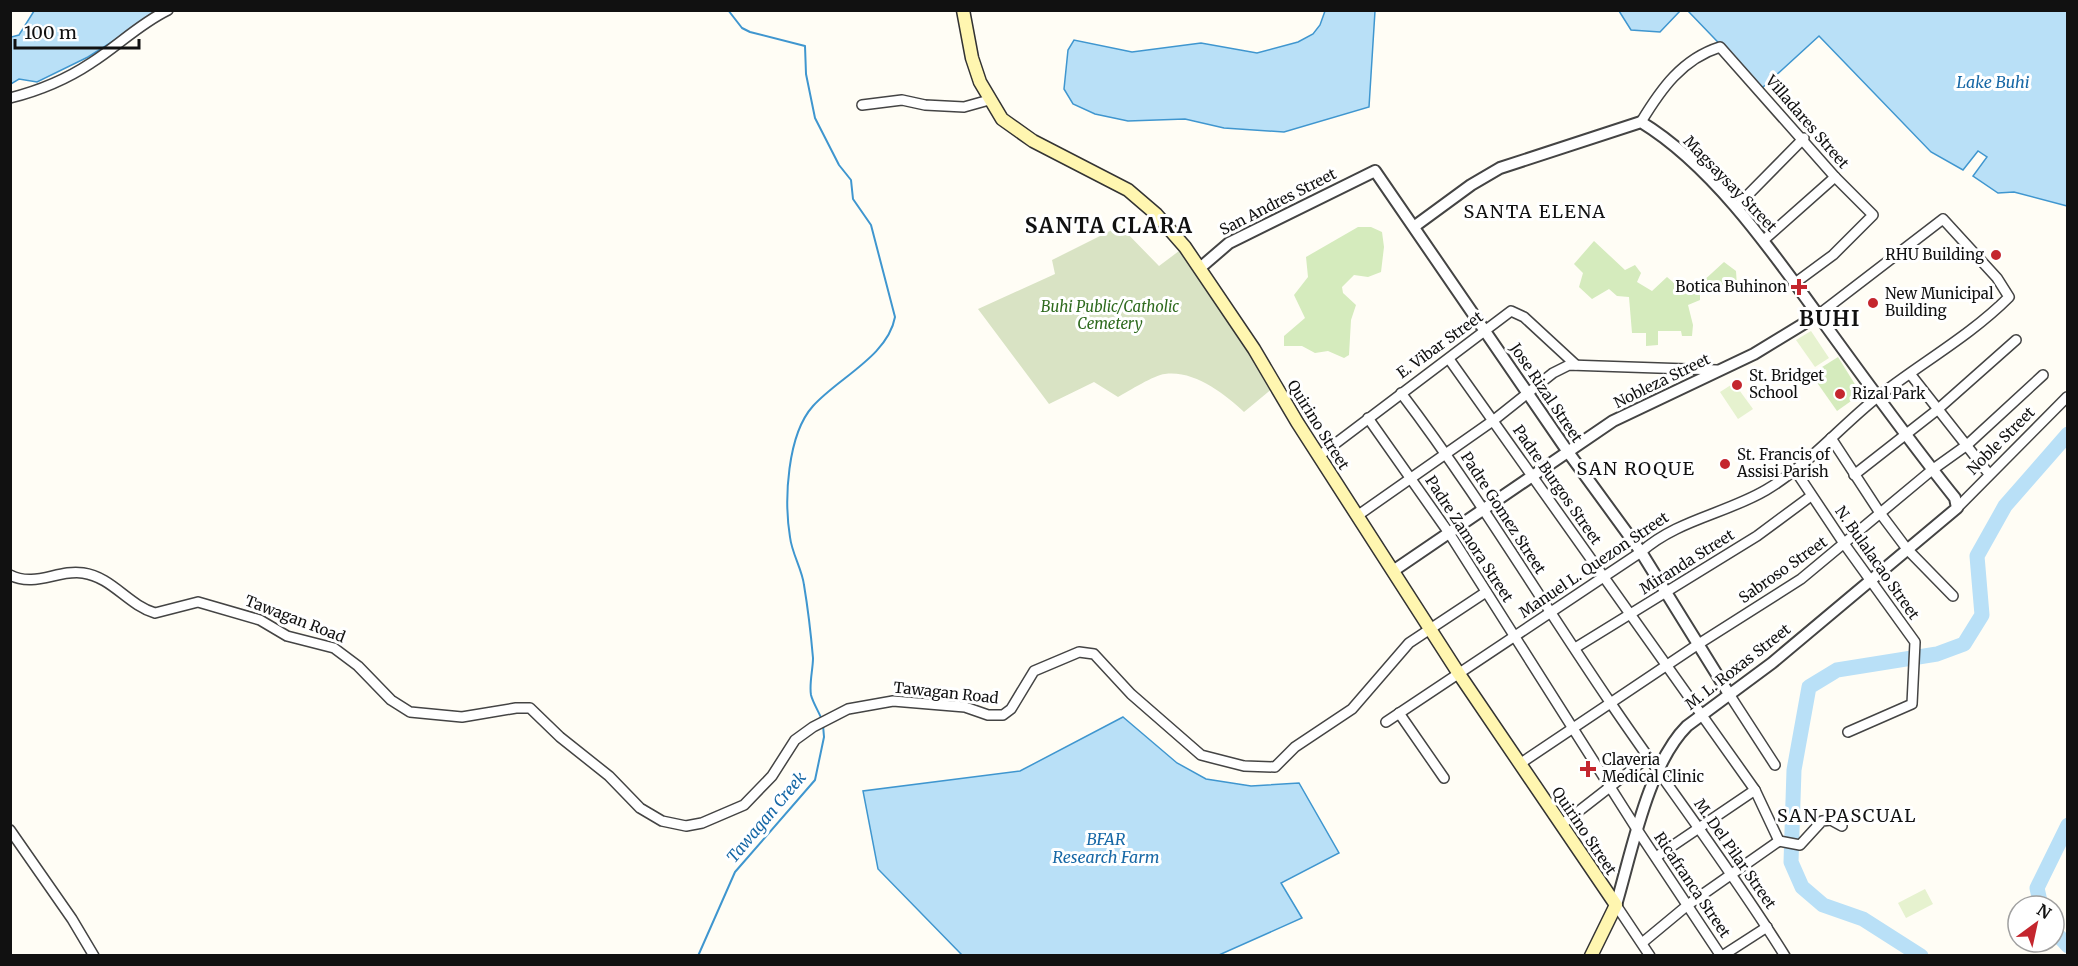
<svg xmlns="http://www.w3.org/2000/svg" width="2078" height="966" viewBox="0 0 2078 966" font-family="Merriweather,serif">
<style>
.green{fill:#d5ebbd}
.cemetery{fill:#d9e3c4}
.pitch{fill:#e6f2cf}
.water{fill:#b9e0f7;stroke:#3f96cf;stroke-width:1.5}
.lines{fill:none;stroke-linecap:round;stroke-linejoin:round}
.stream{stroke:#3f96cf;stroke-width:2}
.river{stroke:#b9e0f7;stroke-width:15}
.minor-casing{stroke:#444;stroke-width:12}
.tertiary-casing{stroke:#444;stroke-width:14}
.secondary-casing{stroke:#333;stroke-width:15}
.minor{stroke:#fff;stroke-width:9}
.tertiary{stroke:#fff;stroke-width:10}
.secondary{stroke:#fff6b0;stroke-width:12}
.poi-dot{fill:#c4262e;stroke:#fff;stroke-width:2}
.labels{text-anchor:middle;stroke-width:6;stroke-linejoin:round;paint-order:stroke}
.street-label{font-size:15px;fill:#111;stroke:#fff}
.poi-label{font-size:15px;fill:#111;stroke:#fff;text-anchor:start}
.park-label{font-size:15px;font-style:italic;fill:#2f6b1f;stroke:#fff}
.water-label{font-size:16px;font-style:italic;fill:#1768a6;stroke:#fff}
.quarter-label{font-size:18px;letter-spacing:1.5px;fill:#111;stroke:#fff}
.district-label{font-size:21px;font-weight:bold;letter-spacing:1.5px;fill:#111;stroke:#fff}
</style>
<rect width="100%" height="100%" fill="#fffdf5"/>
<g class="green">
<path d="M 1358,227 L 1371,227 L 1382,232 L 1384,247 L 1381,272 L 1368,277 L 1354,275 L 1342,287 L 1343,293 L 1356,305 L 1351,320 L 1349,355 L 1344,358 L 1328,351 L 1315,353 L 1302,346 L 1284,346 L 1284,336 L 1305,318 L 1294,295 L 1308,277 L 1306,257 Z"/>
<path d="M 1594,241 L 1625,270 L 1635,265 L 1641,273 L 1637,282 L 1652,291 L 1667,277 L 1680,288 L 1701,283 L 1724,262 L 1736,271 L 1737,286 L 1733,288 L 1728,283 L 1700,292 L 1700,300 L 1688,305 L 1693,325 L 1692,336 L 1682,336 L 1681,331 L 1658,331 L 1658,345 L 1646,346 L 1646,333 L 1632,333 L 1629,297 L 1617,296 L 1609,289 L 1592,299 L 1579,287 L 1583,273 L 1574,264 Z"/>
<path d="M 1838,357 L 1861,394 L 1837,411 L 1811,374 Z"/>
</g>
<path class="cemetery" d="M 1120,226 L 1159,266 L 1179,251 L 1232,322 L 1274,387 L 1244,412 C 1225,394 1194,370 1165,374 C 1154,375 1129,391 1118,397 L 1094,382 L 1049,404 L 978,309 L 1055,274 L 1052,260 Z"/>
<g class="pitch">
<path d="M 1811,331 L 1829,358 L 1815,367 L 1796,340 Z"/>
<path d="M 1734,383 L 1753,409 L 1738,419 L 1720,392 Z"/>
<path d="M 1925,889 L 1933,904 L 1906,918 L 1898,903 Z"/>
</g>
<g class="water">
<path d="M 34,11 L 161,11 L 88,57 L 37,82 L 19,79 L 11,84 L 11,37 L 19,35 Z"/>
<path d="M 1325,11 L 1375,11 L 1369,107 L 1284,132 L 1224,128 L 1185,119 L 1128,121 L 1095,114 L 1073,104 L 1064,89 L 1068,50 L 1074,40 L 1132,52 L 1201,43 L 1257,53 L 1298,42 L 1313,34 L 1320,25 Z"/>
<path d="M 1619,11 L 1680,11 L 1660,32 L 1631,30 Z"/>
<path d="M 1688,11 L 2067,11 L 2067,206 L 2014,192 L 1998,193 L 1973,176 L 1987,157 L 1978,151 L 1963,170 L 1931,152 L 1819,36 L 1762,88 Z"/>
<path d="M 1123,717 L 1177,763 L 1206,779 L 1251,786 L 1299,783 L 1339,853 L 1281,883 L 1302,918 L 1219,955 L 962,955 L 878,869 L 863,791 L 1020,771 Z"/>
</g>
<g class="lines">
<g class="stream">
<path d="M 728,10 L 742,28 L 750,32 L 805,46 L 806,74 L 815,118 L 839,165 L 851,180 L 853,199 L 871,225 L 895,317 C 888,356 838,378 813,406 C 787,435 784,500 790,537 C 792,554 802,569 804,585 C 808,609 811,635 813,658 C 813,669 809,684 811,695 C 813,703 819,712 822,720"/>
<path d="M 698,956 L 735,872 L 815,780 L 824,737 L 823,725"/>
</g>
<g class="river">
<path d="M 2041,906 L 2037,888 L 2068,825"/>
<path d="M 2054,931 L 2068,946"/>
<path d="M 1921,956 L 1863,919 L 1823,905 L 1802,887 L 1791,862 L 1794,770 L 1809,687 L 1837,670 L 1937,654 L 1964,644 L 1982,615 L 1977,556 L 2005,506 L 2068,434"/>
</g>
<defs>
<g id="minor">
<path d="M 10,98 C 38,91 67,79 91,63 C 118,46 139,24 168,10"/>
<path d="M 862,105 L 902,100 L 925,105 L 964,107 L 989,100"/>
<path d="M 1641,122 C 1661,89 1682,59 1720,47 L 1835,177 L 1873,215 L 1833,255 L 1795,283"/>
<path d="M 1736,207 L 1804,138"/>
<path d="M 1765,239 L 1835,177"/>
<path d="M 1449,359 L 1755,790 L 1779,841"/>
<path d="M 1911,375 L 1989,474"/>
<path d="M 1401,393 C 1477,493 1541,601 1612,705 C 1669,789 1731,869 1785,956"/>
<path d="M 1368,418 L 1449,533 L 1638,831 L 1721,956"/>
<path d="M 1831,438 L 1880,513 L 1907,549 L 1953,596"/>
<path d="M 1319,456 L 1511,311 L 1524,317 L 1576,365"/>
<path d="M 1795,470 L 1845,545 L 1915,642 L 1912,704 L 1848,732"/>
<path d="M 1854,475 L 1937,410 L 2016,340"/>
<path d="M 1957,508 L 2067,397"/>
<path d="M 1357,516 L 1494,420 L 1553,373 L 1569,365 L 1717,370"/>
<path d="M 10,575 C 35,588 58,569 83,573 C 112,577 128,605 155,613 L 198,602 L 260,620 L 287,636 L 334,648 L 358,666 L 391,700 L 410,712 L 462,717 L 516,708 L 530,708 L 560,737 L 609,776 L 640,808 L 662,821 L 686,826 L 702,823 L 744,805 L 772,776 L 795,740 L 813,727 L 848,709 L 893,701 L 965,707 L 988,715 L 1003,715 L 1011,709 L 1034,671 L 1079,652 L 1094,654 L 1131,694 L 1201,755 L 1244,766 L 1275,767 L 1295,747 L 1352,709 L 1409,643 L 1486,592"/>
<path d="M 1575,648 L 1757,536 L 1811,496"/>
<path d="M 1729,694 L 1775,765"/>
<path d="M 1399,713 L 1444,778"/>
<path d="M 1386,722 L 1641,552 C 1677,520 1725,514 1766,490 C 1807,466 1838,429 1875,399 C 1919,364 1969,337 2009,297 L 1997,278 L 1943,219 L 1818,315"/>
<path d="M 1521,763 L 1697,645 L 1801,579 L 1932,470 L 1967,445 L 2043,375"/>
<path d="M 1561,825 L 1647,758"/>
<path d="M 10,830 L 72,919 L 94,956"/>
<path d="M 1779,841 L 1800,845 L 1822,821 L 1831,820 L 1842,826"/>
<path d="M 1656,857 L 1755,790"/>
<path d="M 1616,905 L 1650,956"/>
<path d="M 1642,943 L 1689,904 L 1779,841"/>
<path d="M 1722,956 L 1767,927"/>
</g>
<g id="tertiary">
<path d="M 1415,226 L 1471,185 L 1500,168 L 1641,122 C 1715,167 1776,257 1826,326 C 1868,384 1910,442 1955,498 L 1957,508 L 1772,663 L 1687,726 C 1648,765 1632,851 1616,905"/>
<path d="M 1200,268 L 1229,243 L 1375,171 L 1568,452 L 1641,552 L 1729,694"/>
<path d="M 1393,571 L 1613,421 L 1754,354 L 1818,315"/>
</g>
<path id="secondary" d="M 963,10 L 972,58 L 980,82 L 1002,119 L 1033,141 L 1128,190 L 1156,214 L 1185,247 L 1254,349 L 1297,422 L 1459,674 L 1616,905 L 1591,956"/>
</defs>
<use href="#minor" class="minor-casing"/>
<use href="#tertiary" class="tertiary-casing"/>
<use href="#secondary" class="secondary-casing"/>
<use href="#minor" class="minor"/>
<use href="#tertiary" class="tertiary"/>
<use href="#secondary" class="secondary"/>
</g>
<g class="poi-dot">
<circle cx="1996" cy="255" r="6"/>
<path d="M1796 278h6v6h6v6h-6v6h-6v-6h-6v-6h6z"/>
<circle cx="1873" cy="303" r="6"/>
<circle cx="1737" cy="385" r="6"/>
<circle cx="1840" cy="394" r="6"/>
<circle cx="1725" cy="464" r="6"/>
<path d="M1585 760h6v6h6v6h-6v6h-6v-6h-6v-6h6z"/>
</g>
<g class="labels">
<g class="street-label">
<text transform="translate(1807 122) rotate(49)" y="5">Villadares Street</text>
<text transform="translate(1730 184) rotate(46)" y="5">Magsaysay Street</text>
<text transform="translate(1278 202) rotate(-27)" y="5">San Andres Street</text>
<text transform="translate(1440 345) rotate(-36)" y="5">E. Vibar Street</text>
<text transform="translate(1662 381) rotate(-26)" y="5">Nobleza Street</text>
<text transform="translate(1546 393) rotate(56)" y="5">Jose Rizal Street</text>
<text transform="translate(1318 425) rotate(58)" y="5">Quirino Street</text>
<text transform="translate(2001 441) rotate(-45)" y="5">Noble Street</text>
<text transform="translate(1557 485) rotate(55)" y="5">Padre Burgos Street</text>
<text transform="translate(1503 513) rotate(57)" y="5">Padre Gomez Street</text>
<text transform="translate(1469 539) rotate(57)" y="5">Padre Zamora Street</text>
<text transform="translate(1687 562) rotate(-32)" y="5">Miranda Street</text>
<text transform="translate(1877 563) rotate(55)" y="5">N. Bulalacao Street</text>
<text transform="translate(1594 565) rotate(-34)" y="5">Manuel L. Quezon Street</text>
<text transform="translate(1783 570) rotate(-35)" y="5">Sabroso Street</text>
<text transform="translate(295 619) rotate(21)" y="5">Tawagan Road</text>
<text transform="translate(1738 667) rotate(-38)" y="5">M. L. Roxas Street</text>
<text transform="translate(946 693) rotate(6)" y="5">Tawagan Road</text>
<text transform="translate(1584 831) rotate(56)" y="5">Quirino Street</text>
<text transform="translate(1735 854) rotate(55)" y="5">M. Del Pilar Street</text>
<text transform="translate(1692 885) rotate(56)" y="5">Ricafranca Street</text>
</g>
<g class="poi-label">
<text x="1984" y="260" text-anchor="end">RHU Building</text>
<text x="1787" y="292" text-anchor="end">Botica Buhinon</text>
<text x="1885" y="299">New Municipal<tspan x="1885" dy="17">Building</tspan></text>
<text x="1749" y="381">St. Bridget<tspan x="1749" dy="17">School</tspan></text>
<text x="1852" y="399">Rizal Park</text>
<text x="1737" y="460">St. Francis of<tspan x="1737" dy="17">Assisi Parish</tspan></text>
<text x="1602" y="765">Claveria<tspan x="1602" dy="17">Medical Clinic</tspan></text>
</g>
<g class="park-label">
<text x="1110" y="312">Buhi Public/Catholic<tspan x="1110" dy="17">Cemetery</tspan></text>
</g>
<g class="water-label">
<text x="1993" y="88">Lake Buhi</text>
<text transform="translate(766 817) rotate(-50)" y="6">Tawagan Creek</text>
<text x="1106" y="845">BFAR<tspan x="1106" dy="18">Research Farm</tspan></text>
</g>
<g class="quarter-label">
<text x="1535" y="218">SANTA ELENA</text>
<text x="1636" y="475">SAN ROQUE</text>
<text x="1847" y="822">SAN PASCUAL</text>
</g>
<g class="district-label">
<text x="1109" y="233">SANTA CLARA</text>
<text x="1830" y="326">BUHI</text>
</g>
</g>
<rect width="2078" height="966" fill="none" stroke="#111111" stroke-width="24"/>
<g transform="translate(2036 924) rotate(33)"><circle r="28" fill="#ffffff" stroke="#a0a0a0" stroke-width="1.5"/>
<path d="M0-4.5L10 22L0 15L-10 22Z" fill="#c4262e"/>
<text y="-9" font-size="16" font-weight="bold" text-anchor="middle" fill="#111111">N</text>
</g>
<path d="M15 39v9h124v-9" fill="none" stroke="#111111" stroke-width="3"/>
<text x="24" y="39" font-size="18" fill="#111111" stroke="#ffffff" stroke-width="4.5" paint-order="stroke">100 m</text>
</svg>
